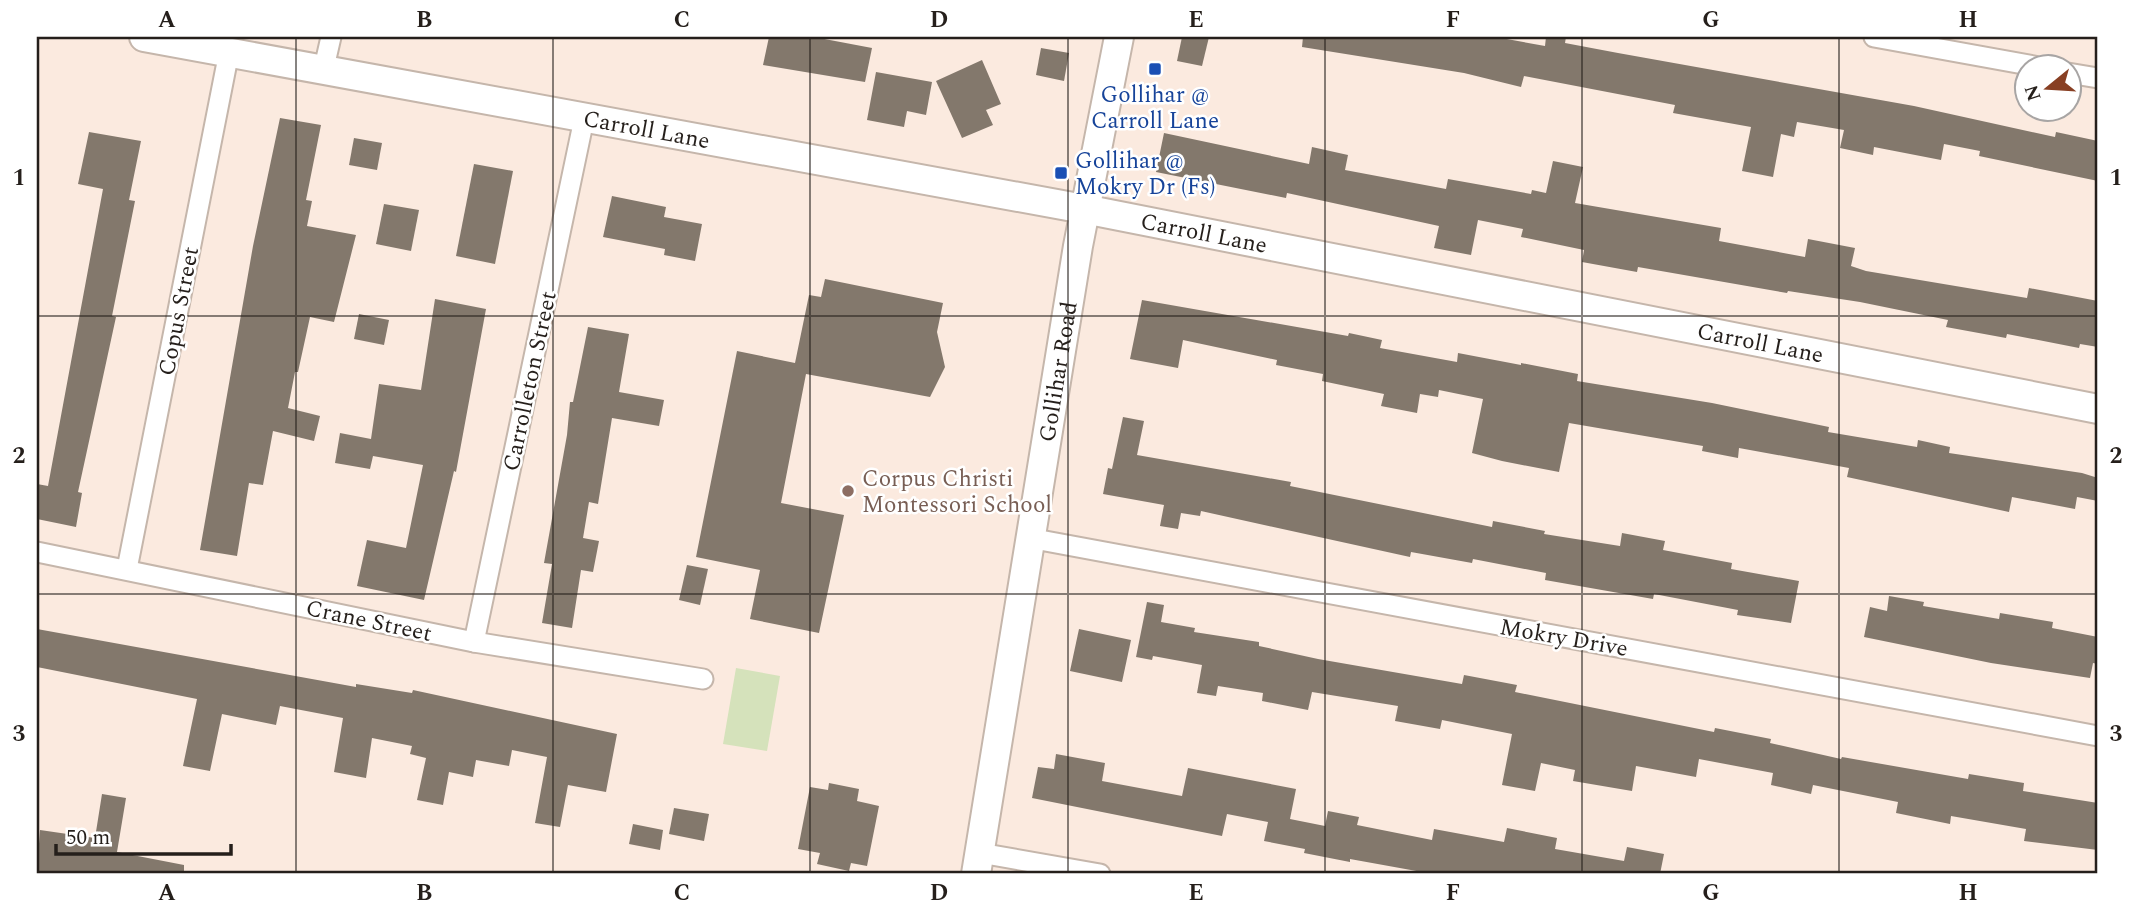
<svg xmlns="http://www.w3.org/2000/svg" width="2135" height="911" viewBox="0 0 2135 911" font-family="Spectral,serif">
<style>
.green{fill:#d5e2bb}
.building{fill:#83786c}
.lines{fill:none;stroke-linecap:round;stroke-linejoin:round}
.street-casing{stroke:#c5b6ab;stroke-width:23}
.secondary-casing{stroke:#c5b6ab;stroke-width:32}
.street{stroke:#fff;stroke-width:19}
.secondary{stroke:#fff;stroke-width:28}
.grid{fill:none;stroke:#251f1b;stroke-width:2;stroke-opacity:0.55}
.transit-dot{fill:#1a4fb4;stroke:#fff;stroke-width:2.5}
.education-dot{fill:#8d6e63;stroke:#fff;stroke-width:2.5}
.labels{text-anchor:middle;stroke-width:5;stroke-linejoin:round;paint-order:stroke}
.transit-label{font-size:23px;fill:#164399;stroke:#fff}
.street-label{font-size:23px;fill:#251f1b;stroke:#fff}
.education-label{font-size:23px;fill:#785e54;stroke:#fff;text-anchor:start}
.neatline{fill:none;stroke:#251f1b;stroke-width:2.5}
.grid-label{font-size:23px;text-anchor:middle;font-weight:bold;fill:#251f1b}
</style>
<rect width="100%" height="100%" fill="#fbeadf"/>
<path class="green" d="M 736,668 L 780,676 L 767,751 L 723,744 Z"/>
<g class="building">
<path d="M 769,37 L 814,37 L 872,48 L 865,82 L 763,65 Z"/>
<path d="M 1182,37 L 1209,37 L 1202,66 L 1177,61 Z"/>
<path d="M 1303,37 L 1496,37 L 1545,46 L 1546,37 L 1566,37 L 1565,43 L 1618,53 L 1914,106 L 2055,137 L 2056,132 L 2098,141 L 2098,181 L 1979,156 L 1980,151 L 1944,144 L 1941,160 L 1874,147 L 1873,155 L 1840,148 L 1844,130 L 1797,122 L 1794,137 L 1781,134 L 1773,177 L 1742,171 L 1751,127 L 1673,113 L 1675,105 L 1524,76 L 1521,87 L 1464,73 L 1302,47 Z"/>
<path d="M 1041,48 L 1069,53 L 1064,81 L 1036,75 Z"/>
<path d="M 982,60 L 1001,104 L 986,110 L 993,125 L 962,138 L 936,81 Z"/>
<path d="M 876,72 L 932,82 L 926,115 L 907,111 L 904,127 L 867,120 Z"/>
<path d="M 280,118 L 321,125 L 306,200 L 312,201 L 307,226 L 356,235 L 334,322 L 310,317 L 298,372 L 295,372 L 288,408 L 320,416 L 314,441 L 273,431 L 263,485 L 249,483 L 237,556 L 200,550 L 253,246 Z"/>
<path d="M 89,132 L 141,141 L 129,200 L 135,201 L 112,316 L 116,317 L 78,492 L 82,493 L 76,527 L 37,519 L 37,484 L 48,486 L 103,189 L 78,184 Z"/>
<path d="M 1164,133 L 1309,164 L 1312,147 L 1348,155 L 1345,170 L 1446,189 L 1448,179 L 1531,194 L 1532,190 L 1546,193 L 1553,161 L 1583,167 L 1575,203 L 1721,228 L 1719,241 L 1805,257 L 1808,239 L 1855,248 L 1851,266 L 1866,271 L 2027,298 L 2029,288 L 2098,301 L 2098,347 L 2080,344 L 2079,348 L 2007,334 L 2006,338 L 1946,327 L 1948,320 L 1860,302 L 1788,291 L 1787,293 L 1638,267 L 1637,272 L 1582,262 L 1584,250 L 1521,237 L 1523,229 L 1478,220 L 1471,255 L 1434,248 L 1439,226 L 1287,193 L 1286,198 L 1156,172 Z"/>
<path d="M 354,138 L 382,143 L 377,170 L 349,165 Z"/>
<path d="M 474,164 L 513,171 L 495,264 L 456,256 Z"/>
<path d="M 612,196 L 666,207 L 664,217 L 702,224 L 695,261 L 664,255 L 665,249 L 603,237 Z"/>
<path d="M 384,204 L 419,210 L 411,251 L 376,244 Z"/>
<path d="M 825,279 L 943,303 L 937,332 L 945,367 L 930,397 L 806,374 L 781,503 L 844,515 L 819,633 L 750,619 L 760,570 L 696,557 L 737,351 L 795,363 L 809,295 L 821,297 Z"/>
<path d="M 435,299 L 486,309 L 456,472 L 454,471 L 424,600 L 357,586 L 367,540 L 406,548 L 423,465 L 373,456 L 370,469 L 335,463 L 340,433 L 371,439 L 379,384 L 421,390 Z"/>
<path d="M 1142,300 L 1348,336 L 1349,333 L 1382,340 L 1380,348 L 1457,362 L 1458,353 L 1521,365 L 1521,363 L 1578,374 L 1577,381 L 1712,403 L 1829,427 L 1828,432 L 1917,447 L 1918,440 L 1950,447 L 1949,453 L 2082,473 L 2098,478 L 2098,501 L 2077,497 L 2075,509 L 2012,497 L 2009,512 L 1847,477 L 1849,468 L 1739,448 L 1738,458 L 1702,451 L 1703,446 L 1569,423 L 1559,472 L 1502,461 L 1472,453 L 1483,399 L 1439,390 L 1438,397 L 1420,394 L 1417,413 L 1381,406 L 1384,394 L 1322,381 L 1323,374 L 1276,365 L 1277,360 L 1183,340 L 1178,368 L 1130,359 Z"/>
<path d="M 359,314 L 389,320 L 384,345 L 354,339 Z"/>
<path d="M 588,327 L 629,334 L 619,392 L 664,400 L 659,426 L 612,418 L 598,504 L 589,502 L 583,538 L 599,541 L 593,572 L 581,570 L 572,628 L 542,623 L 552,564 L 544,563 L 567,435 L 570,402 L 573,402 Z"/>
<path d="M 1123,417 L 1144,421 L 1137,455 L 1291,482 L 1290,486 L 1492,527 L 1493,521 L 1545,531 L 1544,534 L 1620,546 L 1622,533 L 1665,541 L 1663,550 L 1732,563 L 1731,569 L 1799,581 L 1791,623 L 1737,615 L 1738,610 L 1654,594 L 1653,599 L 1545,580 L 1546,573 L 1473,559 L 1472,563 L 1411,552 L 1410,557 L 1201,511 L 1200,516 L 1181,513 L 1178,529 L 1160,526 L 1164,505 L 1103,494 L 1108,468 L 1112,469 Z"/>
<path d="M 687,565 L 708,569 L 700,605 L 679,600 Z"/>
<path d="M 1889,596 L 1924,602 L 1923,606 L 1999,619 L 2000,613 L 2053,622 L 2052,628 L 2098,637 L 2098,664 L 2093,663 L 2090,678 L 1991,663 L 1864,637 L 1870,607 L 1887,611 Z"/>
<path d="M 1147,602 L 1164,605 L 1161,622 L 1195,628 L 1194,632 L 1259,642 L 1259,646 L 1318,659 L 1462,684 L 1464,675 L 1517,685 L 1515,692 L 1714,732 L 1715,728 L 1771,739 L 1770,743 L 1841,759 L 1842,757 L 1968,779 L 1969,774 L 2024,783 L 2023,791 L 2098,803 L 2098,850 L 2024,841 L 2026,829 L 1951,816 L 1950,824 L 1896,813 L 1898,802 L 1813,785 L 1811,794 L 1771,785 L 1773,773 L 1699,759 L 1696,777 L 1636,766 L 1632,791 L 1573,781 L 1575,770 L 1541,763 L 1535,791 L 1502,785 L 1512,734 L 1442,720 L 1440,729 L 1395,721 L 1398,706 L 1312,692 L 1308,710 L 1262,701 L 1263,693 L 1218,686 L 1216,696 L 1197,693 L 1202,665 L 1153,656 L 1152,660 L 1136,657 Z"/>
<path d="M 37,629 L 356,687 L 356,684 L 412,693 L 413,690 L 617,734 L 606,792 L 568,785 L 560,827 L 535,823 L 547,757 L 512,750 L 509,766 L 476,760 L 473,777 L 449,772 L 443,805 L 417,800 L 426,758 L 410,754 L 412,746 L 372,738 L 366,778 L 334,772 L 343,718 L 280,706 L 276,725 L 222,714 L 210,771 L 183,766 L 197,699 L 37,667 Z"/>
<path d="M 1079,629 L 1131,640 L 1122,682 L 1070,671 Z"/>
<path d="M 1056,754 L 1105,763 L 1102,781 L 1182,796 L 1188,768 L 1296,789 L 1290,819 L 1325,826 L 1328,811 L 1359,817 L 1357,825 L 1432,840 L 1434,829 L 1504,842 L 1507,828 L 1557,838 L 1555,849 L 1624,861 L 1627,847 L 1664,854 L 1660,874 L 1433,874 L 1350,859 L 1350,862 L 1304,853 L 1305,849 L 1264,841 L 1268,822 L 1227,814 L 1222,836 L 1032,798 L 1038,767 L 1054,769 Z"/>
<path d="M 829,783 L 859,789 L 857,801 L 879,806 L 867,866 L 851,863 L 849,871 L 817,864 L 820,853 L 798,849 L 810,787 L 828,790 Z"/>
<path d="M 102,794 L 126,798 L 117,852 L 184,865 L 184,874 L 60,874 L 37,871 L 40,830 L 95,838 Z"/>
<path d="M 674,808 L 709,814 L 704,841 L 669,834 Z"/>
<path d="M 633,824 L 663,830 L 660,850 L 629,844 Z"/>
</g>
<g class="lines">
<defs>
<g id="street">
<path d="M 1874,37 L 2034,66"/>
<path d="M 323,72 L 331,37"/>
<path d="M 2068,73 L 2098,78"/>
<path d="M 1029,538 L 2098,736"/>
<path d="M 37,552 L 474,642 L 703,679"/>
<path d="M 127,569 L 229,52"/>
<path d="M 474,642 L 584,119"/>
<path d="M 980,853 L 1100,874"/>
</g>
<g id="secondary">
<path id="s1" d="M 144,37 L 1084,209 L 2098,409"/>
<path id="s2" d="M 976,874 L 1078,246 L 1119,37"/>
</g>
</defs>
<use href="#street" class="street-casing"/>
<use href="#secondary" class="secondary-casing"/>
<use href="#street" class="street"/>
<use href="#secondary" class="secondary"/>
</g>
<path class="grid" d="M 296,37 L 296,874M 553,37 L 553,874M 810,37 L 810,874M 1068,37 L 1068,874M 1325,37 L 1325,874M 1582,37 L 1582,874M 1839,37 L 1839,874M 37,316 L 2098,316M 37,594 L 2098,594"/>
<g class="transit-dot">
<rect x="1148" y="62" width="14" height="14" rx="3.5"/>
<rect x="1054" y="166" width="14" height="14" rx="3.5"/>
</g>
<circle class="education-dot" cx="848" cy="491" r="7"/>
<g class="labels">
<g class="transit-label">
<text x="1155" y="102">Gollihar @<tspan x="1155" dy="26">Carroll Lane</tspan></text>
<text x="1075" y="168" text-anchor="start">Gollihar @<tspan x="1075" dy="26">Mokry Dr (Fs)</tspan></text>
</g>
<g class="street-label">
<text dy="8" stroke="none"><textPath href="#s1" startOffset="511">Carroll Lane</textPath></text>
<text dy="8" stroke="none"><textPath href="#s1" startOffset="1078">Carroll Lane</textPath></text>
<text transform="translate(178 311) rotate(-79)" y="8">Copus Street</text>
<text dy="8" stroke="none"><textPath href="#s1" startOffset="1645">Carroll Lane</textPath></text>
<text dy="8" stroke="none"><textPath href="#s2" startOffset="509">Gollihar Road</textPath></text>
<text transform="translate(529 381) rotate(-78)" y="8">Carrolleton Street</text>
<text transform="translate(369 620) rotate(12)" y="8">Crane Street</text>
<text transform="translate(1564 637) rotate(10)" y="8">Mokry Drive</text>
</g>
<g class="education-label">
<text x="862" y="486">Corpus Christi<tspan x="862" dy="26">Montessori School</tspan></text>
</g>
</g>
<rect width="2135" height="911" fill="none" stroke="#ffffff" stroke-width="77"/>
<g transform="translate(2048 88) rotate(252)"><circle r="33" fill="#ffffff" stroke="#a8a5a4" stroke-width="2"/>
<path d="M0-5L12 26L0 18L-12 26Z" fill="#883f23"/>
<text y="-10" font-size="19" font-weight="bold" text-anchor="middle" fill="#251f1b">N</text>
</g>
<path d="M56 844v10h175v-10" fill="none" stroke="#251f1b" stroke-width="3.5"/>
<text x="66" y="844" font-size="21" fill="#251f1b" stroke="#ffffff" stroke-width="5" paint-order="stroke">50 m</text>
<rect x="38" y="38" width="2058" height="834" class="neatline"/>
<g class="grid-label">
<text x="167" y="27">A</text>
<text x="424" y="27">B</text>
<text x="682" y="27">C</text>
<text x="939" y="27">D</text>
<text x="1196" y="27">E</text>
<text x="1453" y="27">F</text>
<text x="1711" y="27">G</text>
<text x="1968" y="27">H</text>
<text x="19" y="185">1</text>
<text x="2116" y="185">1</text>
<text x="19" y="463">2</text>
<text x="2116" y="463">2</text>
<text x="19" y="741">3</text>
<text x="2116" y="741">3</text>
<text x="167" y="900">A</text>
<text x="424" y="900">B</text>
<text x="682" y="900">C</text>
<text x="939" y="900">D</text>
<text x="1196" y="900">E</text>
<text x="1453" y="900">F</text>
<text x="1711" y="900">G</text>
<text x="1968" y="900">H</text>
</g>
</svg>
